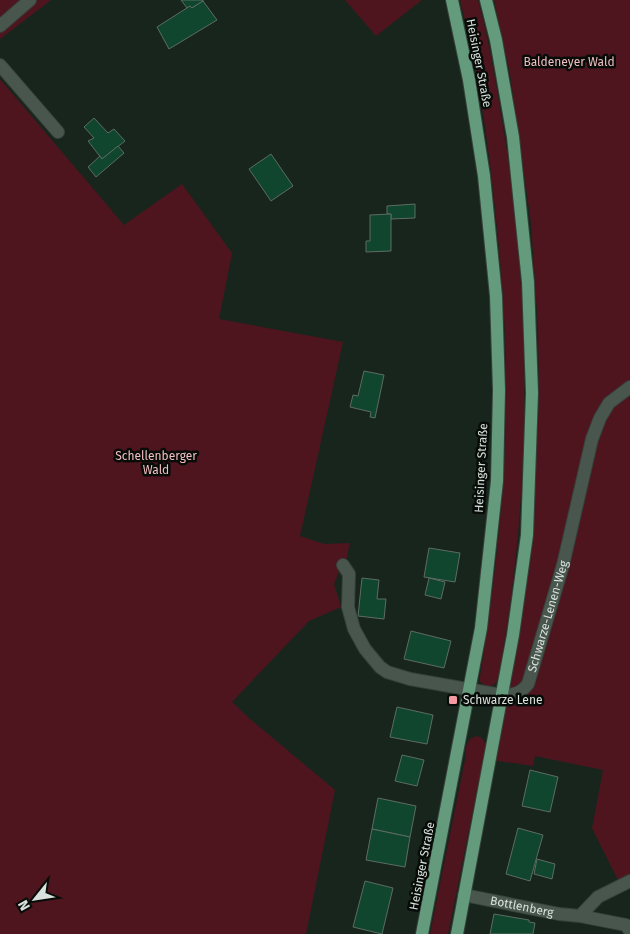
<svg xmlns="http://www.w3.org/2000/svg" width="630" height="934" viewBox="0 0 630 934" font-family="'Fira Sans',sans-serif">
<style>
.green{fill:#4e151f}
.building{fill:#10462d;stroke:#5d6c63}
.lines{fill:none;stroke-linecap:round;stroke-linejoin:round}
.minor-casing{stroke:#36413a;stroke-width:14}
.major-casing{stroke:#36413a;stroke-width:14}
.minor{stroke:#48564d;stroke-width:12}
.major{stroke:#649b7c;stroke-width:12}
.poi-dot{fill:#f49aa2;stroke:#070c09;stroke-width:2}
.labels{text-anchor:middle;stroke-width:5;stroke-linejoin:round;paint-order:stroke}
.park-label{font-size:12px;fill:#f2bec1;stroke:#070c09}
.street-label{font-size:12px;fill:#d8e1db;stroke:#070c09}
.poi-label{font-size:12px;fill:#d8e1db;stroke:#070c09;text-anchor:start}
</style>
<rect width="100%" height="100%" fill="#18251d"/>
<g class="green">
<path d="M 0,0 L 51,0 L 0,39 Z"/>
<path d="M 345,0 L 422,0 L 376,36 Z"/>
<path d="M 460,0 L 478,0 C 491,48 498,96 506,145 C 532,320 531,499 499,673 C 497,681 497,685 488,687 L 480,682 L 480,677 C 494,587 505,497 506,406 C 507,340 502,274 495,209 C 488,139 478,68 460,0 Z"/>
<path d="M 494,0 L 630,0 L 630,885 L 622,888 L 592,828 L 603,770 L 535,756 L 533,766 L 492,760 L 533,524 L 539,399 L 538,327 L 531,223 L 510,74 Z"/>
<path d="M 0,79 L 124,225 L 182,184 L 232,253 L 219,319 L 343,342 L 300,536 L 324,544 L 350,543 L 346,561 L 340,569 L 334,584 L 341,607 L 309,621 L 232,702 L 250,719 L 335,790 L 306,934 L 0,934 Z"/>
<path d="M 477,736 L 482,738 L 486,745 L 448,934 L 430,934 L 465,760 C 466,748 465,739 477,736 Z"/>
</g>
<g class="building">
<path d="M 181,0 L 203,0 L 203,1 L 192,8 L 190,6 L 187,8 Z"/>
<path d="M 203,1 L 217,20 L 169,49 L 157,27 L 190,6 L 192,8 Z"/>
<path d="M 94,118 L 108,133 L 114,129 L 125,141 L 102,159 L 88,141 L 94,138 L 84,127 Z"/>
<path d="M 118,146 L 124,153 L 96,177 L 88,167 L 100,156 L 102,159 Z"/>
<path d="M 271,154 L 293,186 L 271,201 L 249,169 Z"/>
<path d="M 415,204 L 415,218 L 391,219 L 391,214 L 387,214 L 387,206 Z"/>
<path d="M 391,214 L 391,251 L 366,252 L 366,241 L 370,241 L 370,215 Z"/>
<path d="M 364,371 L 384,375 L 375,418 L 370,417 L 371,412 L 350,407 L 353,395 L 358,396 Z"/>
<path d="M 429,548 L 460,553 L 455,582 L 424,577 Z"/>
<path d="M 362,578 L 379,580 L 377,599 L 386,599 L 384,619 L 358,616 Z"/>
<path d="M 429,578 L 445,582 L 441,599 L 425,595 Z"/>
<path d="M 411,631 L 451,641 L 444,668 L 404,659 Z"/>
<path d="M 397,707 L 433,715 L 427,744 L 390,737 Z"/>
<path d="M 402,755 L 424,760 L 417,786 L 395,781 Z"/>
<path d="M 530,770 L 558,777 L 550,812 L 522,806 Z"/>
<path d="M 378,798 L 416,806 L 410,837 L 372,829 Z"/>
<path d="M 518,828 L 543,835 L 530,881 L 506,874 Z"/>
<path d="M 372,829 L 410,837 L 405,867 L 366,860 Z"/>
<path d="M 537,859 L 555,864 L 552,879 L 534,874 Z"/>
<path d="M 365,881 L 393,888 L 382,934 L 353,927 Z"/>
<path d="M 494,914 L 529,920 L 529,922 L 535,923 L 533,934 L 490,934 Z"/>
</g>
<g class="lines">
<defs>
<g id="minor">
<path d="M 0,26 L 30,0"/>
<path d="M 0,65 L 58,132"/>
<path id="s1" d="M 343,565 L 349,574 L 348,607 L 354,629 L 365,649 L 380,667 L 387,672 L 410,679 L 501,695 C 513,695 520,694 528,684 L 563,565 L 592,439 L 600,418 L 609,403 L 630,387"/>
<path id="s2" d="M 464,895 L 559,914 L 580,916 L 626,925 L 630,931"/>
<path d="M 580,916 L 598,897 L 630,881"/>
</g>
<g id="major">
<path d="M 422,934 L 481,628 L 497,481 L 499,390 L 496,296 L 484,176 L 469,80 L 452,0"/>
<path d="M 457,934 L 513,635 L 527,535 L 532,393 L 528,282 L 513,137 L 496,40 L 486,0"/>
</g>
</defs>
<use href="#minor" class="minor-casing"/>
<use href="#major" class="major-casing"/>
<use href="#minor" class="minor"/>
<use href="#major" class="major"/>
</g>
<rect class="poi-dot" x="448" y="695" width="10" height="10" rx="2.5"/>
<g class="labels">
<g class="park-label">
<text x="569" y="66">Baldeneyer Wald</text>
<text x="156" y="460">Schellenberger<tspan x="156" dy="14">Wald</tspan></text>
</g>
<g class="street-label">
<text transform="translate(479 63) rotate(79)" y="4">Heisinger Straße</text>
<text transform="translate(481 468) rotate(-87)" y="4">Heisinger Straße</text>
<text dy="4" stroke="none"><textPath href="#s1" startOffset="339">Schwarze-Lenen-Weg</textPath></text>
<text transform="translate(422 866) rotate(-79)" y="4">Heisinger Straße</text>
<text dy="4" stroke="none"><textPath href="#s2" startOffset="59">Bottlenberg</textPath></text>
</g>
<g class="poi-label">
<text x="463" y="704">Schwarze Lene</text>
</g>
</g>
<g transform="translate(35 899) rotate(240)" stroke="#070c09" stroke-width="4" paint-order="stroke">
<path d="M0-4L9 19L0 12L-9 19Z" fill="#d8e1db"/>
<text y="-8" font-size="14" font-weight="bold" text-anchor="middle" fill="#d8e1db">N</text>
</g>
</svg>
